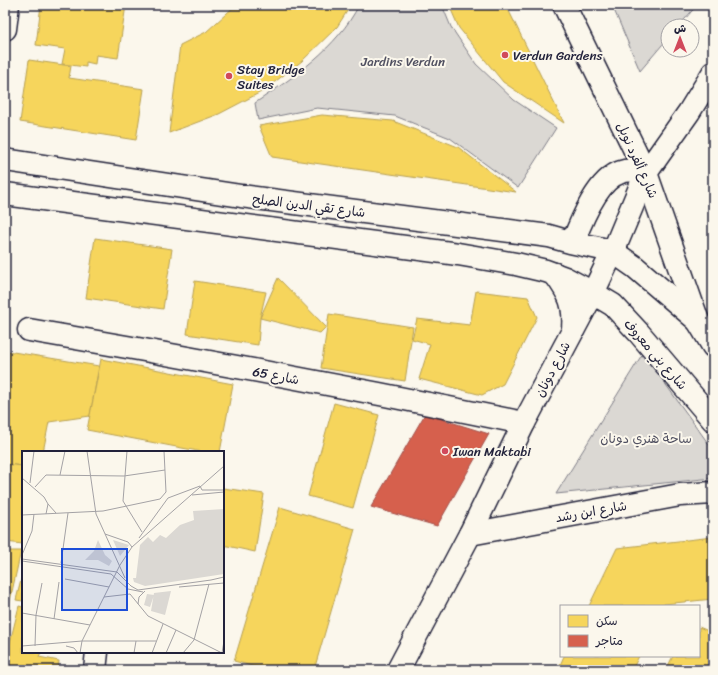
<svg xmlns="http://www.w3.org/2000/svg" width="718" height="675" viewBox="0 0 718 675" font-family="Sriracha,'Playpen Sans Arabic',sans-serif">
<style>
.green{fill:#dbd8d3;stroke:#7e7d87}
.homes{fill:#f6d55c;stroke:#b69f52}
.shops{fill:#d6604d;stroke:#a04d48}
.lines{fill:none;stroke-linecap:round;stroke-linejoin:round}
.minor-casing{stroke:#22223b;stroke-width:25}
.major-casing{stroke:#22223b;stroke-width:25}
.minor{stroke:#fbf7ec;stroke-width:22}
.major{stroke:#fbf7ec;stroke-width:22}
.poi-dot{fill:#d1495b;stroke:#fbf7ec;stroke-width:1.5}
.labels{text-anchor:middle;stroke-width:4;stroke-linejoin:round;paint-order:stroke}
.poi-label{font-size:13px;fill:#22223b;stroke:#fbf7ec;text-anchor:start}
.park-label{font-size:13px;fill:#505061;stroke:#fbf7ec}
.street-label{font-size:13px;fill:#22223b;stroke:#fbf7ec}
.inset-road{fill:none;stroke:#a4a2a5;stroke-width:1}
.view{fill:#1d4ed8;fill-opacity:0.15;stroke:#1d4ed8;stroke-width:2}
.inset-edge{fill:none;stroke:#22223b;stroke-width:2}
</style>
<rect width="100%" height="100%" fill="#fbf7ec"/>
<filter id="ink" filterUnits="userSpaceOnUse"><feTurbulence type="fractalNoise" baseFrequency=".025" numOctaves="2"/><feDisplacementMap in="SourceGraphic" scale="8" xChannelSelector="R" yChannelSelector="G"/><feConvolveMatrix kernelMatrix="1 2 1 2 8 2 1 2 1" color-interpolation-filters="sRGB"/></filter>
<g filter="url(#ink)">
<g class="green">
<path d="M 359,5 L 442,5 L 451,27 L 476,64 L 514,100 L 556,128 L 518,188 L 450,138 L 395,116 L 317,108 L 258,120 L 255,103 C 294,77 337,48 359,5 Z"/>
<path d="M 612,5 L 697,5 L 679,26 L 668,26 L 668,38 L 640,71 Z"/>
<path d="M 643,353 L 713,450 L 713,478 L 556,494 Z"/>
</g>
<g class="homes">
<path d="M 41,5 L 126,5 L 118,58 L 96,55 L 95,64 L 86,62 L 86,67 L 62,64 L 65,49 L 36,45 Z"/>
<path d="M 236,5 L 351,5 L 337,27 L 302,61 L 263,91 L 219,114 L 169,133 L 180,45 L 206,32 Z"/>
<path d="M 449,5 L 506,5 L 564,123 L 503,82 L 459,28 Z"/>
<path d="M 29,60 L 71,66 L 69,78 L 144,89 L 136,140 L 20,122 Z"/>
<path d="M 322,115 L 393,121 L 458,147 L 516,192 L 272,157 L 259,126 Z"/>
<path d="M 95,238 L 172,249 L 163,309 L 86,298 Z"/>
<path d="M 278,278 L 326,327 L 320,333 L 260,318 Z"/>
<path d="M 195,281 L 266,292 L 260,318 L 258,345 L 187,334 Z"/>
<path d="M 476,291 L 528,297 L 537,317 L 503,384 L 482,395 L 419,379 L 430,344 L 412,339 L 417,319 L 470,325 Z"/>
<path d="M 329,314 L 413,327 L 405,381 L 321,368 Z"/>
<path d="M 7,351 L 99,366 L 90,416 L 49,422 L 43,452 L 23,452 L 23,466 L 5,464 L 5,361 Z"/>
<path d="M 101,359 L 233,384 L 220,452 L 203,452 L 87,430 Z"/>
<path d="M 334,403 L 379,415 L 353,508 L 308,496 Z"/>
<path d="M 5,464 L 23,466 L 23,544 L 5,542 Z"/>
<path d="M 223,488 L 264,494 L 255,552 L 223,545 Z"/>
<path d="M 280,507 L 355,529 L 314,670 L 266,670 L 234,661 Z"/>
<path d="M 713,537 L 713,599 L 664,604 L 663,606 L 589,606 L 617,548 Z"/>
<path d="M 5,551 L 21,551 L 5,623 Z"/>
<path d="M 23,572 L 23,601 L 16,600 Z"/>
<path d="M 19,606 L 23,607 L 23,652 L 41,652 L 39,657 L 59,661 L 58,670 L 5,670 L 5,662 Z"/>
<path d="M 699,627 L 713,633 L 713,670 L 666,670 L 673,656 L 699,656 Z"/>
<path d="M 564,656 L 639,656 L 632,670 L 558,670 Z"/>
</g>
<path class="shops" d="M 425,414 L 489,434 L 437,526 L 371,507 Z"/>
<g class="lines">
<defs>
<g id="minor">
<path d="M 564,5 L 646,173 L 698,321"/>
<path d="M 5,29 L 8,5"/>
<path d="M 29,330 C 194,358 359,389 524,423"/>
<path d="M 470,534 L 680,495 L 713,493"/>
<path d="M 95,670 L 97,652"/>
<path d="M 398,670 L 470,534 L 524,423 L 593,293 L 616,245 L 646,173 L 689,112 L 713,73"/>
</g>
<g id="major">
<path d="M 5,160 L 241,196 L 549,236 L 570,242 L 612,251 L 635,267 L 698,321 L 713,346"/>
<path d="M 5,194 L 458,254 L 516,264 L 546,271 L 565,278 L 593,293 L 613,305 L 639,333 L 713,420"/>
<path d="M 573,242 C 581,221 598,179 621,172 C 629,169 638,171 646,173"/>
<path d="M 555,274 C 570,295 575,304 573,330"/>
</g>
</defs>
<use href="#minor" class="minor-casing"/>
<use href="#major" class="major-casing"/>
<use href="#minor" class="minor"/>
<use href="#major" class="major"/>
</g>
</g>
<g class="poi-dot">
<circle cx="505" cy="55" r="4"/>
<circle cx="229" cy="76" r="4"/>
<circle cx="445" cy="451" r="4"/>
</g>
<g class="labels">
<g class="poi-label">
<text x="513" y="60">Verdun Gardens</text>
<text x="237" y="74">Stay Bridge<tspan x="237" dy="15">Suites</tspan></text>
<text x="453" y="456">Iwan Maktabi</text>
</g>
<g class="park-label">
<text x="403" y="66">Jardins Verdun</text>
<text x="646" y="443">ساحة هنري دونان</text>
</g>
<g class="street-label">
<text transform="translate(638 160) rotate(66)" y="5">شارع ألفرد نوبل</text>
<text transform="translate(309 205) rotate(7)" y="5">شارع تقي الدين الصلح</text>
<text transform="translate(656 354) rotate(49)" y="5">شارع بني معروف</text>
<text transform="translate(552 369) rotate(-62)" y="5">شارع دونان</text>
<text transform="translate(276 375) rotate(11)" y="5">شارع 65</text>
<text transform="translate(591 511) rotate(-10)" y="5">شارع ابن رشد</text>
</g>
</g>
<g transform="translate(22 451)">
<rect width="202" height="202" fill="#fbf7ec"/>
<path d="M 202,58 L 202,123 L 123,135 L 112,131 L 111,127 L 114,127 L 118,94 L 126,86 L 131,91 L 138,84 L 144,87 L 158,74 L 172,69 L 171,60 ZM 76,89 L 83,104 L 90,110 L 87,115 L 76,109 L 63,109 L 72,100 ZM 91,89 L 107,94 L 98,105 ZM 149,140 L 143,164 L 129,160 L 132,142 ZM 125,143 L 132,144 L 128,156 L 122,154 Z" fill="#dbd8d3"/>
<path class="inset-road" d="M 65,0 L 74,63 L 103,127M 105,0 L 101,50 L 120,81M 38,24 L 43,0M 0,27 L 22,46 L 26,53 L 24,63M 8,32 L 12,0M 178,35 L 180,39 L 202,39M 13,36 L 24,24 L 102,25 L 143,19M 170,44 L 202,41M 26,53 L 34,62M 0,64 L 81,60 L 138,48 L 144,41 L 142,0M 83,83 L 106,91 L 110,96M 117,87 L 146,47 L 178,35M 0,104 L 10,80 L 12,63M 0,108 L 95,121 L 109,135 L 116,139 L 189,129 L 202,126M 0,110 L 89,123 L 106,138 L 121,141M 39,112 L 46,62M 43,128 L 87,136M 157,136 L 202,132M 82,146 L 108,143 L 126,165 L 200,202M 116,153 L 117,146 L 123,140M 0,162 L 68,174M 32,168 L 37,131M 0,195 L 60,190 L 134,190M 13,195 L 14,164 L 20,132M 44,195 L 52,197 L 56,202M 58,202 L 60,190 L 98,114 L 110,96 L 202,15M 112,202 L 114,190M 130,202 L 141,173M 144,202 L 154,179M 161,202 L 172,189 L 187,133M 200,202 L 202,190"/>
<path class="view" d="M 40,98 L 105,98 L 105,159 L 40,159 Z"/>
<rect width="202" height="202" class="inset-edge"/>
</g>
<rect width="718" height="675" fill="none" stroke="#fbf7ec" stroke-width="20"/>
<rect x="10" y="10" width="698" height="655" fill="none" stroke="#22223b" stroke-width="1.5" filter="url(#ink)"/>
<rect x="560" y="605" width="140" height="52" fill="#fbf7ec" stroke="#a4a2a5"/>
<rect x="568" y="615" width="20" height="12" fill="#f6d55c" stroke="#a4a2a5"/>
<text x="596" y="625" font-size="12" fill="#22223b">سكن</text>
<rect x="568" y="635" width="20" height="12" fill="#d6604d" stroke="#a4a2a5"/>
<text x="596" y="645" font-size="12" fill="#22223b">متاجر</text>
<g transform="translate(680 38)"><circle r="19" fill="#fbf7ec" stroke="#a4a2a5"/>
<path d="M0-3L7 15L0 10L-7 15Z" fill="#d1495b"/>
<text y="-6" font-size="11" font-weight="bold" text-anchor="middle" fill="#22223b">ش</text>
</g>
</svg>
